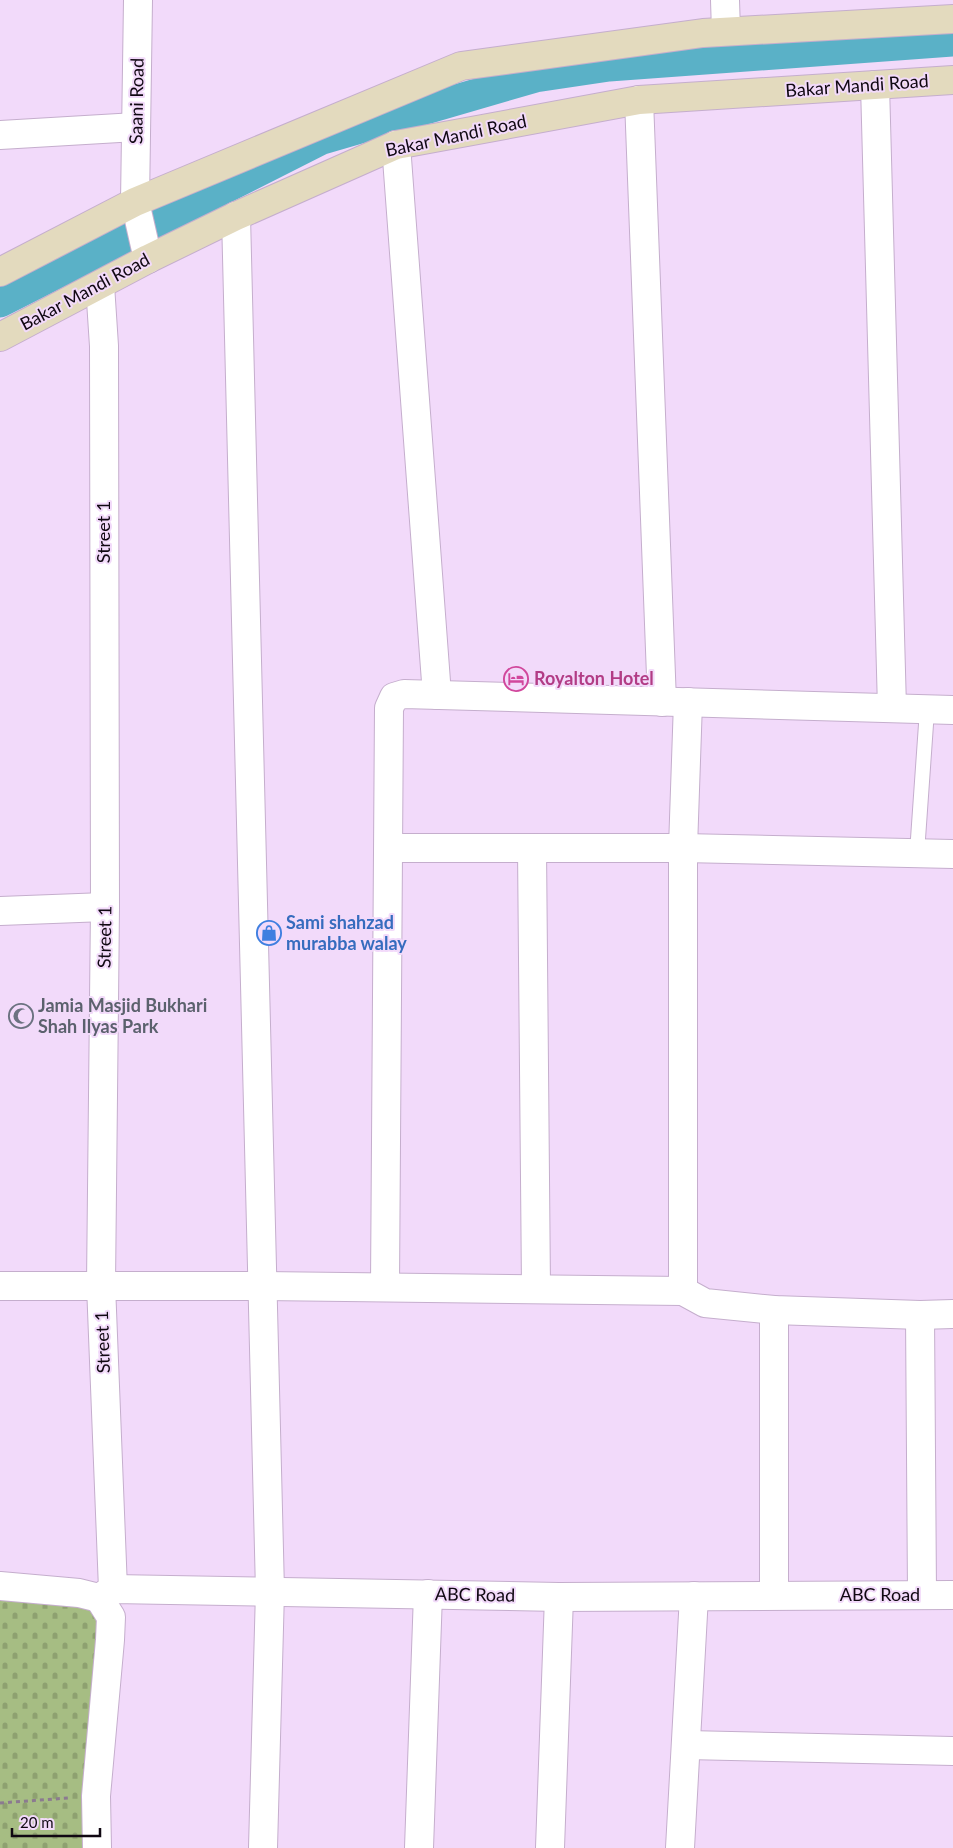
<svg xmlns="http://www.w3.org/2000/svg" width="953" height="1848" viewBox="0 0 953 1848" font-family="Lato,sans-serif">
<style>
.cemetery{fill:url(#cemetery-stones)}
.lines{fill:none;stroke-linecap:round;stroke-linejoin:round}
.canal{stroke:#5ab1c7;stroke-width:31}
.lane-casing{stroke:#c5aecd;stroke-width:16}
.street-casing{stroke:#c5aecd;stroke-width:30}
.secondary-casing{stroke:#c5aecd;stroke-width:30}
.path{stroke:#8b7a90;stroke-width:3;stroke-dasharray:4 4;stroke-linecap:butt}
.lane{stroke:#fff;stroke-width:14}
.street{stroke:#fff;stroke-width:28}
.secondary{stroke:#e3dabe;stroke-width:28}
.labels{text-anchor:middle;stroke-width:4;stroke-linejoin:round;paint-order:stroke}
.street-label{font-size:18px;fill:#100812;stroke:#f2dafa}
.hotel-label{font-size:18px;font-weight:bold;fill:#b23c85;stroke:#f2dafa;text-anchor:start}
.shop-label{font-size:18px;font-weight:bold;fill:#366cbe;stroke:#f2dafa;text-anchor:start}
.worship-label{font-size:18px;font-weight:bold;fill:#5b616d;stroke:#f2dafa;text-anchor:start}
</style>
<defs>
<pattern id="cemetery-stones" width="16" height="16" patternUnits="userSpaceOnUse" patternTransform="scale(1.25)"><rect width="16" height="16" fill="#a6bd83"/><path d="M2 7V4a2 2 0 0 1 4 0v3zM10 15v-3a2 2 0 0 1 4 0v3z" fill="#8ea170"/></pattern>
</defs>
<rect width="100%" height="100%" fill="#f2dafa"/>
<path class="cemetery" d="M 0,1597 L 99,1598 L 97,1848 L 0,1848 Z"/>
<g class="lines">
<path class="canal" d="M 0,302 L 322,139 L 535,77 L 609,66 L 953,41"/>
<defs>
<path id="lane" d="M 917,853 L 927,710"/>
<g id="street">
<path d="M 138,0 L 135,202 L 148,259"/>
<path d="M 725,0 L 726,31"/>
<path d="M 875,85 L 892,708"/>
<path d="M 639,100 L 662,702"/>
<path d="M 0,135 L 136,127"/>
<path d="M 396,145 L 437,695"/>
<path d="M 236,216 L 270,1591 L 263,1848"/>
<path d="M 100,285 L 104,346 L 105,907 L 101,1285 L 113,1589"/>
<path d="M 389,848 L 683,848 L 953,854"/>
<path d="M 532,848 L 536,1288"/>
<path d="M 0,911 L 105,907"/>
<path d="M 0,1286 L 263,1286 L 683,1291 L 705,1303 L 774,1310 L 920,1315 L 953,1314"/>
<path d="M 385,1287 L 389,708 L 394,697 L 404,694 L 953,710"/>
<path d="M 683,1291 L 683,848 L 688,702"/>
<path d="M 774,1310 L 774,1595"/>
<path d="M 920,1315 L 922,1594"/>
<path d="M 0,1586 L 79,1593 L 99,1598 L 113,1589 L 559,1597 L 953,1595"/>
<path d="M 687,1745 L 953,1751"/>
<path d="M 97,1848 L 96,1796 L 110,1640 L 111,1617 L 99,1598"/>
<path d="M 419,1848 L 428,1594"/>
<path d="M 550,1848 L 559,1597"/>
<path d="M 680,1848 L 694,1596"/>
</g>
<g id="secondary">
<path d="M 0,272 L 135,202 L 461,66 L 703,33 L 953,19"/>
<path d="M 0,337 L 148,259 L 236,216 L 396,145 L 639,100 L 953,80"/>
</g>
</defs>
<use href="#lane" class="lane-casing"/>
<use href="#street" class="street-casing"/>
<use href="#secondary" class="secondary-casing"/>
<path class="path" d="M 0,1803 L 68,1798"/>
<use href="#lane" class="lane"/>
<use href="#street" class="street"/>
<use href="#secondary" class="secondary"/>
</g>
<defs>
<symbol id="hotel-ring" viewBox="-11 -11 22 22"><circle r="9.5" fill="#f2dafa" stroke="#d1479c" stroke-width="1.5"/><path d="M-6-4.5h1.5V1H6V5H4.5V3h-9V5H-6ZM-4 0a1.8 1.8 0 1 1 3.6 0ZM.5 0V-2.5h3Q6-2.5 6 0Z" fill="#d1479c"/></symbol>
<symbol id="shop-ring" viewBox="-11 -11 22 22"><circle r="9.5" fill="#f2dafa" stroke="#3f7fe0" stroke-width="1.5"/><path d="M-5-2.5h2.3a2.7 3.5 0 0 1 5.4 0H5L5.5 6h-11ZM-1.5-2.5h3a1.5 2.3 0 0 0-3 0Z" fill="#3f7fe0"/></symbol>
<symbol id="mosque-ring" viewBox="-11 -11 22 22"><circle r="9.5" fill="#f2dafa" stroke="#6b7280" stroke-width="1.5"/><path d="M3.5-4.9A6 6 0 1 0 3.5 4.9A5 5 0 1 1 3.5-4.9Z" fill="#6b7280"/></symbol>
</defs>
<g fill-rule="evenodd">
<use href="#hotel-ring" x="502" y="665" width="28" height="28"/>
<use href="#shop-ring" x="255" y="919" width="28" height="28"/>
<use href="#mosque-ring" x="7" y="1002" width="28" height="28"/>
</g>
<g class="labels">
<g class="street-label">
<text transform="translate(857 86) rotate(-4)" y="6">Bakar Mandi Road</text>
<text transform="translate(137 101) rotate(-89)" y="6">Saani Road</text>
<text transform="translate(456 136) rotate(-12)" y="6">Bakar Mandi Road</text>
<text transform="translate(85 292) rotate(-28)" y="6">Bakar Mandi Road</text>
<text transform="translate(104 532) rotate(-90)" y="6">Street 1</text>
<text transform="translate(105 937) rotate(-89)" y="6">Street 1</text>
<text transform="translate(103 1342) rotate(-92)" y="6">Street 1</text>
<text transform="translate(475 1595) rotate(1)" y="6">ABC Road</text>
<text x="880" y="1601">ABC Road</text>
</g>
<g class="hotel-label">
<text x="534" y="685">Royalton Hotel</text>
</g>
<g class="shop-label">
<text x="286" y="929">Sami shahzad<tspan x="286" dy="21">murabba walay</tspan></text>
</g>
<g class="worship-label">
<text x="38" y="1012">Jamia Masjid Bukhari<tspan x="38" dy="21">Shah Ilyas Park</tspan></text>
</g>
</g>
<path d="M12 1828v8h88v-8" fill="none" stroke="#100812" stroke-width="2.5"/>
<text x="20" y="1828" font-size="15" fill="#100812" stroke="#f2dafa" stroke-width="4" paint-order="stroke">20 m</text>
</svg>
